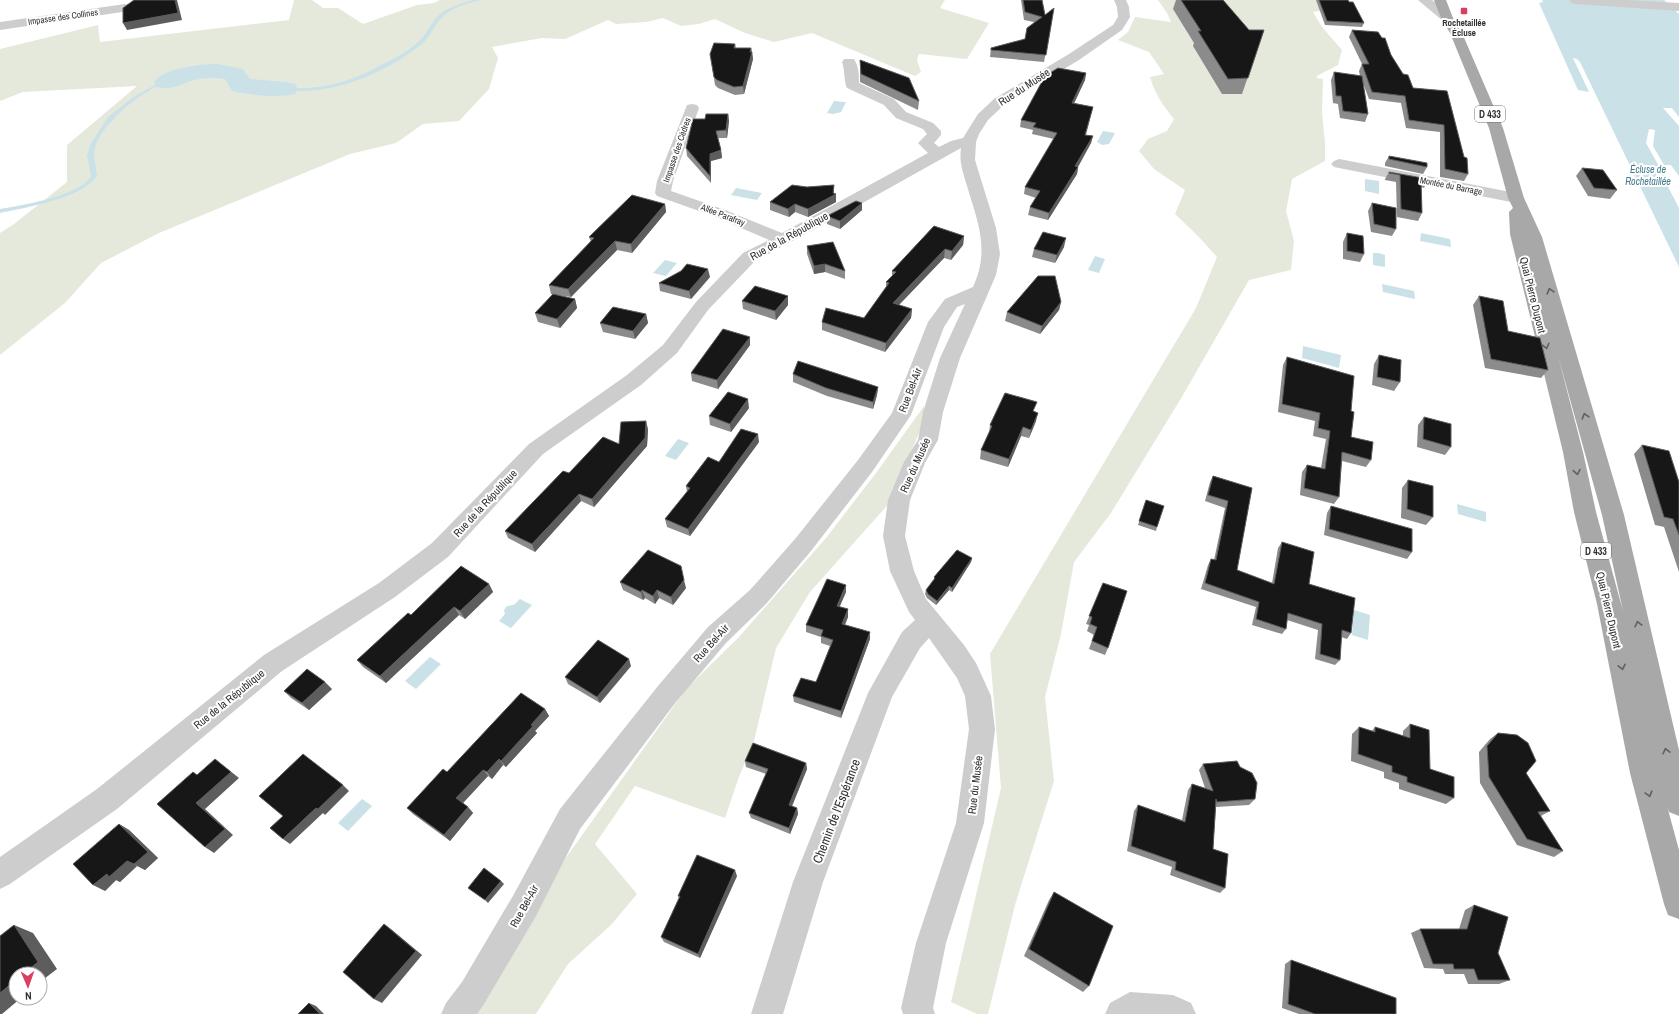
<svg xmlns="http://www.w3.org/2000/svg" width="1679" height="1014" viewBox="0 0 1679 1014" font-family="'Archivo Narrow',sans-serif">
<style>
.green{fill:#e5e9dc}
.water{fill:#cae1e8}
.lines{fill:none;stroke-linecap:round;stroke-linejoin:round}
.river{fill:#cae1e8;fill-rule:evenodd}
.minor{fill:#cdcdcd;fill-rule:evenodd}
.major{fill:#a8a8a8;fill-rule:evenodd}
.wall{fill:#8b8b8b}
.shaded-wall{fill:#5d5d5d}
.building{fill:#171717;stroke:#5d5d5d}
.oneway{stroke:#606060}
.poi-dot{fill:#db3f60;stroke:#fff;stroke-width:1.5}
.labels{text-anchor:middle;stroke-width:4;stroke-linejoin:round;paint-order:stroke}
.far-street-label{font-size:9px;fill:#303030;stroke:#fff}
.far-poi-label{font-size:9px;font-weight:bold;fill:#303030;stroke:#fff}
.shield{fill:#fff;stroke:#6e6e6e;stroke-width:1}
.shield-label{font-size:10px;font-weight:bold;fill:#303030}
.far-water-label{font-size:10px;font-style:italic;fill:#427b8e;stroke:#fff}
.street-label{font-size:11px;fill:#303030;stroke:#fff}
.near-street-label{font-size:13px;fill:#303030;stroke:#fff}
</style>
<rect width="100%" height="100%" fill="#fff"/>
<g class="green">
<path d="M 294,0 L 312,0 L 323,8 L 338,8 L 363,24 L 417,5 L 434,3 L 440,0 L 945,0 L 940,8 L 989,23 L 967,59 L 919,54 L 917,60 L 921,72 L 915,76 L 812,33 L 774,42 L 745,33 L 715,19 L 699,24 L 681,26 L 663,18 L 647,22 L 616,24 L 608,20 L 565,39 L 542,38 L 492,47 L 498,58 L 489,89 L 459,121 L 423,124 L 396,143 L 350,154 L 159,233 L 101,263 L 65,303 L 0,355 L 0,233 L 14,224 L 67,182 L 67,145 L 137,86 L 23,92 L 0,101 L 0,49 L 98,25 L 100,42 L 289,20 Z"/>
<path d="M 1158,0 L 1327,0 L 1333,9 L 1313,12 L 1322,27 L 1342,50 L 1338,65 L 1317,76 L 1317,78 L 1323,79 L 1322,113 L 1325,143 L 1325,161 L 1292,179 L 1286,211 L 1294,241 L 1291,270 L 1249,280 L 1183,395 L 1111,513 L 1074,562 L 1061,634 L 1045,697 L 1054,781 L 1015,905 L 988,1014 L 977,1014 L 951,1002 L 1001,788 L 990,654 L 1196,308 L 1217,257 L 1198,236 L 1175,214 L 1185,190 L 1154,169 L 1139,151 L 1148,139 L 1167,131 L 1174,119 C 1163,106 1155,94 1150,77 L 1164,74 L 1149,52 L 1118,40 L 1128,32 L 1135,17 L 1171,22 L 1167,13 Z"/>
<path d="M 924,406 L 924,422 L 900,477 L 893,499 L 810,592 L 776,648 L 754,741 L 739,777 L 725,818 L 635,786 L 595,844 L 637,894 L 611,925 L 568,964 L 536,1014 L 469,1014 L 565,859 L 686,689 L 739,637 L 826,538 L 876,473 Z"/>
</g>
<g class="water">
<path d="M 473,0 L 481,0 C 466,4 448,8 438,22 C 433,29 430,37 422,44 C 389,70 346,90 303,91 C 282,92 260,88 239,87 L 236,86 C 237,82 238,77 235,74 C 227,68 213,72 205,74 C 194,76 182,77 171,80 C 146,88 102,121 95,148 C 93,156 96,166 97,175 C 86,198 23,208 0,213 L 0,209 C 19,206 84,195 91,175 L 87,156 L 90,145 L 108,117 L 132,98 L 160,82 L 171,78 L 224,69 L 241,72 L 243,78 L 242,83 L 245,85 C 301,90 331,93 383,64 C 395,58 407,52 417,43 C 425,36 429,27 435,19 C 444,8 460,4 473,0 Z"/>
<path d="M 1542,0 L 1664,0 L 1679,14 L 1679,117 L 1672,108 L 1663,108 L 1679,126 L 1679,176 L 1671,165 L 1664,165 L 1653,146 L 1655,130 L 1649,129 L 1646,143 L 1665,177 L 1663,177 L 1679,208 L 1679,267 L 1580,62 L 1577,59 L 1573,58 L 1589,92 L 1578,90 L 1539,3 L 1543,2 Z"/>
<path d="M 834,101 L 846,102 L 841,112 L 833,114 L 827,113 Z"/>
<path d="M 1103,131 L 1115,133 L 1109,144 L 1102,145 L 1097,142 Z"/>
<path d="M 1365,179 L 1379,181 L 1379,194 L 1365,191 Z"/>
<path d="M 736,188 L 762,193 L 757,200 L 731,195 Z"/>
<path d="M 1421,233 L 1450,239 L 1451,247 L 1420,241 Z"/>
<path d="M 1373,253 L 1379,253 L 1385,255 L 1385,267 L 1373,265 Z"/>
<path d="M 1095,256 L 1105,259 L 1099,273 L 1088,270 Z"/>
<path d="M 665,260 L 677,263 L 666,276 L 653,273 Z"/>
<path d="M 1382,284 L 1414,291 L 1415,299 L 1383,292 Z"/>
<path d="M 1303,346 L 1341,355 L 1339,368 L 1302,358 Z"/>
<path d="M 678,439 L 689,443 L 676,460 L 665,456 Z"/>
<path d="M 1457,504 L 1486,512 L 1486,522 L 1458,514 Z"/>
<path d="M 520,599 L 532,605 L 511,628 L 499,621 L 505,614 L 504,611 C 506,605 508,606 513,605 C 516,604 518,600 520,599 Z"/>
<path d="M 1354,610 L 1370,615 L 1368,640 L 1352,635 Z"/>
<path d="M 430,657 L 441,664 L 416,689 L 405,681 Z"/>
<path d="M 362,799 L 372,806 L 348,831 L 338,823 Z"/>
</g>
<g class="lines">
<path class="river" d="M 218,64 L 243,69 L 250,79 L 286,82 L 295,84 L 298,89 L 295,94 C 278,98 249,95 232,91 L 225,79 C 215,77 204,78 194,80 C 181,84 171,91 157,87 L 154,82 C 163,68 202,64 218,64 Z"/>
<g class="minor">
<path d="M 1114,0 L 1126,0 L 1129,7 L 1130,17 L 1122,30 L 1079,60 L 1004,105 L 988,120 L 979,134 L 976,142 L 975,160 L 996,228 L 1000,254 L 996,275 L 960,358 L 943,412 L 938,440 L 925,463 L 910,500 L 905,536 L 914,571 L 926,599 L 964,645 L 976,663 L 991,696 L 995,729 L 984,823 L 946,943 L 933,1008 L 935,1014 L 903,1014 L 901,1008 L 916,943 L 956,823 L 969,729 L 965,696 L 957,678 L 929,638 L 920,648 L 892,697 L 823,882 L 783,1014 L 751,1014 L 793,882 L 868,693 L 902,632 L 915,620 L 909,612 L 890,571 L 883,536 L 888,500 L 904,462 L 918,440 L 923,412 L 940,358 L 965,304 L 957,307 L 944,327 L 911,415 L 872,472 L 811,551 L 766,604 L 726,643 L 676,702 L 580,829 L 536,916 L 484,1004 L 477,1014 L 441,1014 L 446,1003 L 462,982 L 514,894 L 560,809 L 658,686 L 708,627 L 750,590 L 795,539 L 858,460 L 892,413 L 928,322 L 945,299 L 973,287 C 990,250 978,223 967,186 C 963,172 959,163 961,148 L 859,205 L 755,261 L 708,310 L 677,353 L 641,385 L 543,454 L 448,557 L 395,597 L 282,671 L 117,809 L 10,884 L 0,889 L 0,857 L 97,789 L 264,655 L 379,583 L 432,543 L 529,444 L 627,375 L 663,345 L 696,302 L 743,253 L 769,240 L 713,216 L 657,196 L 655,193 L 657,181 L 687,105 L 692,104 L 697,105 L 699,108 L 673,181 L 671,191 L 725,210 L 782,233 L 928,153 L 918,143 L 927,134 L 923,129 L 896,118 L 884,105 L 847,88 C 844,83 845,70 842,62 L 844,59 L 854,59 C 859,67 859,74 859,83 L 894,99 L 906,112 L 933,123 L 941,131 L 941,135 L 934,143 L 939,147 L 951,141 L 963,138 L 978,114 L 994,99 L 1069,54 L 1113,25 L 1118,17 L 1117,7 Z"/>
<path d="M 1418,0 L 1432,0 L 1453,18 L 1451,21 L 1443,21 Z"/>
<path d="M 1569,0 L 1629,0 L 1679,3 L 1679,11 L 1575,4 L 1571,3 Z"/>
<path d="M 125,4 L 129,5 L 131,8 L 129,11 L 0,30 L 0,22 Z"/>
<path d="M 1339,159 L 1516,193 L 1522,195 L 1524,198 L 1522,201 L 1516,203 L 1334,167 L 1331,164 L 1334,161 Z"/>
<path d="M 1130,992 L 1173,995 L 1191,1003 L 1196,1014 L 1105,1014 L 1110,1003 Z"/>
</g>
<path class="major" d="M 1434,0 L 1446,0 L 1453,18 L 1462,33 L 1503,128 L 1524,198 L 1542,237 L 1624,515 L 1679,750 L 1679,816 L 1669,812 L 1667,806 L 1679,850 L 1679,919 L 1668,915 L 1664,904 L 1630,773 L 1597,604 L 1574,512 L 1563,452 L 1510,234 L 1509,212 L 1513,208 L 1508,198 L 1489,128 L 1450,33 L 1441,18 ZM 1558,356 L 1602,515 L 1623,611 L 1596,512 L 1583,452 Z"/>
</g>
<g class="wall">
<path d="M 1021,0 L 1042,0 L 1045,15 L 1054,8 L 1044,62 L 990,57 L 991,48 L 1025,39 L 1034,22 L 1024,20 Z"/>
<path d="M 1176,0 L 1223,0 L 1249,30 L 1264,30 L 1242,94 L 1222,94 L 1193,46 L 1194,43 L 1173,9 Z"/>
<path d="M 1316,0 L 1348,0 L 1364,23 L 1362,27 L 1325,25 Z"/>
<path d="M 1352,30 L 1391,55 L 1403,74 L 1413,88 L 1447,91 L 1468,174 L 1464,181 L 1440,177 L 1440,132 L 1406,128 L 1401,103 L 1369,99 L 1363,83 L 1368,114 L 1365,122 L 1340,118 L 1338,104 L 1333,103 L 1331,80 L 1334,72 L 1360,76 L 1359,71 L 1362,64 L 1349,37 Z"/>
<path d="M 735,44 L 736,48 L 751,48 L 752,52 L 753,59 L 744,94 L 735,95 L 718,88 L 715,85 L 710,54 Z"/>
<path d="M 860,60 L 919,101 L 918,110 L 860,82 Z"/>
<path d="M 1086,73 L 1085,80 L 1074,103 L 1093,107 L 1086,135 L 1093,136 L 1091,143 L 1078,167 L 1077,174 L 1048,220 L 1028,215 L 1030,207 L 1036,198 L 1024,194 L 1025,187 L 1054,139 L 1032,134 L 1033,130 L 1020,127 L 1021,120 Z"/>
<path d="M 728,114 L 729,121 L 727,138 L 718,138 L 721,150 L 722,158 L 711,161 L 711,183 L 687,156 L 686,148 L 705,119 Z"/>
<path d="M 1389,156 L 1427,167 L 1423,174 L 1385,166 L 1385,163 Z"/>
<path d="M 1582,168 L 1617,190 L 1610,199 L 1588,196 L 1576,176 Z"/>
<path d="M 1389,172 L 1428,180 L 1424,188 L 1421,187 L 1422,213 L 1418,221 L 1397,217 L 1396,182 L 1385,180 L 1385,179 Z"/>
<path d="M 834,185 L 834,193 L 836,202 L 808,217 L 795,212 L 789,217 L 770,210 L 770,202 L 807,187 Z"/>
<path d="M 862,203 L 862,210 L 840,229 L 827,224 L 827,216 Z"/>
<path d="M 1372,203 L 1396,229 L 1392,236 L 1371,232 L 1368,211 Z"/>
<path d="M 665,204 L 666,212 L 632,253 L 617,250 L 571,297 L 551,294 L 549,285 L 591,242 L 589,237 Z"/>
<path d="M 1347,233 L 1364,254 L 1360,262 L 1343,259 L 1343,242 Z"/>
<path d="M 964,236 L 963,245 L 951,260 L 944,258 L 899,305 L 912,309 L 911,318 L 885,352 L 822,330 L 822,322 L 864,318 L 886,287 L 886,282 L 892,276 L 892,271 Z"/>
<path d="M 807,246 L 845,271 L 845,279 L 825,272 L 814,274 L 807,254 Z"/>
<path d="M 1064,247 L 1055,263 L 1032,257 L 1034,249 Z"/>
<path d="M 681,271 L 710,277 L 691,299 L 660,291 L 659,283 Z"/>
<path d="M 1479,296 L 1508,331 L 1548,370 L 1541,378 L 1485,368 L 1473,305 Z"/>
<path d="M 575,299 L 577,308 L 560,328 L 538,322 L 535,313 Z"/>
<path d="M 742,301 L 788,305 L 776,320 L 743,309 Z"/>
<path d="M 1061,302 L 1059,310 L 1040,334 L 1005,321 L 1007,312 Z"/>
<path d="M 646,314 L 648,323 L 635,339 L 603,332 L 600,323 Z"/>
<path d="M 750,337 L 750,345 L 718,389 L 692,381 L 691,373 Z"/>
<path d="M 1379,355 L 1400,382 L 1394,391 L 1372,385 L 1374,364 Z"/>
<path d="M 1287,357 L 1351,411 L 1351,437 L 1371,460 L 1366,467 L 1342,461 L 1339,497 L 1334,504 L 1300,495 L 1302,472 L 1307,465 L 1321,468 L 1326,439 L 1313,436 L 1315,421 L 1278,412 L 1283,365 Z"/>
<path d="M 793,374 L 878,387 L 877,395 L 873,409 L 827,396 L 793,382 Z"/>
<path d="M 749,408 L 731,432 L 710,425 L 709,416 Z"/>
<path d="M 1035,412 L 1036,421 L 1029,438 L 1021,436 L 1008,467 L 980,459 L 981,450 L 989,433 L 990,425 Z"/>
<path d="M 1424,417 L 1451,447 L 1445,455 L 1417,447 L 1418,425 Z"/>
<path d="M 648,429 L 647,446 L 594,507 L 581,501 L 535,552 L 508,538 L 505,531 L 569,473 L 619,444 Z"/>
<path d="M 759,442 L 690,536 L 667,527 L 665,519 L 687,492 L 686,486 L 719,462 Z"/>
<path d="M 1642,445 L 1679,482 L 1679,572 L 1664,527 L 1655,525 L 1634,454 Z"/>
<path d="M 1213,476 L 1252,488 L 1237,570 L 1272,583 L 1278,548 L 1282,542 L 1309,584 L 1351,633 L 1347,639 L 1341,637 L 1340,660 L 1335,665 L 1315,659 L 1318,630 L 1287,620 L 1286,629 L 1282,634 L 1252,625 L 1256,607 L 1201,589 L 1208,565 L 1211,559 L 1214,560 L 1225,508 L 1205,501 L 1210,482 Z"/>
<path d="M 1408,480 L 1433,517 L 1426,525 L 1401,518 L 1402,488 Z"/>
<path d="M 1145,504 L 1157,527 L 1156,531 L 1138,525 Z"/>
<path d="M 1331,506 L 1412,552 L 1407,559 L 1324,535 L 1327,513 Z"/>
<path d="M 972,558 L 971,562 L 952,592 L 949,590 L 936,605 L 927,598 L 925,594 L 926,590 L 934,580 L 934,577 Z"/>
<path d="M 620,582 L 686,588 L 673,605 L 659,598 L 655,604 L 645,598 L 643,600 L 623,590 Z"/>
<path d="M 1103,583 L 1108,648 L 1105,655 L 1089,649 L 1094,635 L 1087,631 L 1089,625 L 1086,624 Z"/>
<path d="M 489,584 L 493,592 L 465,619 L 459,615 L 386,683 L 363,667 L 357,660 L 411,615 Z"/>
<path d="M 846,592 L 839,607 L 848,609 L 848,617 L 845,625 L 870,639 L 841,718 L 794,702 L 793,696 L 816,682 L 830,646 L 821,643 L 821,637 L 806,632 L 806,625 Z"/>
<path d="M 631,666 L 600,703 L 568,684 L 565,677 Z"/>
<path d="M 332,689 L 309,710 L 291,698 L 284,691 Z"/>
<path d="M 545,709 L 549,716 L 535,731 L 537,733 L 506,767 L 503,765 L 492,779 L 488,776 L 463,803 L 468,807 L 473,813 L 450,841 L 413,814 L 407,808 L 447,772 Z"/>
<path d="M 1410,724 L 1430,769 L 1454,798 L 1446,804 L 1399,789 L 1399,783 L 1384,778 L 1384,772 L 1351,761 L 1352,734 L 1359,727 L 1372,731 L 1375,727 L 1403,736 L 1403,731 Z"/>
<path d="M 1498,733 L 1526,773 L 1550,811 L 1541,816 L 1563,851 L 1554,857 L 1517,845 L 1480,783 L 1479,752 L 1490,739 Z"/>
<path d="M 745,761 L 806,763 L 807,769 L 792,806 L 797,808 L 798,814 L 790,834 L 751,818 L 749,813 L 766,774 L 746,767 Z"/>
<path d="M 1203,764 L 1255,799 L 1249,805 L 1216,807 L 1213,849 L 1225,888 L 1220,893 L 1170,875 L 1172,867 L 1127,851 L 1134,811 L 1138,805 L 1182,820 L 1188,790 L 1192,784 L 1205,788 L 1199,770 Z"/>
<path d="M 119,824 L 129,830 L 158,858 L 145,870 L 137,866 L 120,882 L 116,880 L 105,891 Z"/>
<path d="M 737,876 L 700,958 L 664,942 L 661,937 L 679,898 L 678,896 Z"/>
<path d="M 1054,892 L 1089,986 L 1083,992 L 1024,956 L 1049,900 Z"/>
<path d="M 1474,905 L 1498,953 L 1510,980 L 1499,984 L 1468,984 L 1464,974 L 1445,974 L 1443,969 L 1424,968 L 1411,933 L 1420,929 L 1459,929 L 1465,910 Z"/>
<path d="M 1291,960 L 1396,1014 L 1299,1014 L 1282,1008 L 1285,964 Z"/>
</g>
<g class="shaded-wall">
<path d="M 175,0 L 177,0 L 182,20 L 127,30 L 123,23 Z"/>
<path d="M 751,48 L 752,54 L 752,52 L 753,59 L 744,94 L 743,86 Z"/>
<path d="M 1086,73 L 1085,80 L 1071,110 L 1072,103 Z"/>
<path d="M 728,114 L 729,121 L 727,138 L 726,130 Z"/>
<path d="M 1093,136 L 1091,143 L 1074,174 L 1075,166 Z"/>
<path d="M 721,150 L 722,158 L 711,161 L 711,183 L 710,176 L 710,154 Z"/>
<path d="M 1078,167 L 1077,174 L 1048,220 L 1049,213 Z"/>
<path d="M 834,185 L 834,195 L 836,194 L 836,202 L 808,217 L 808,209 Z"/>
<path d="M 862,203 L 862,210 L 840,229 L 840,221 Z"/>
<path d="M 665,204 L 666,212 L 632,253 L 631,244 Z"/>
<path d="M 795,204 L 795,212 L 789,217 L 788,209 Z"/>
<path d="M 964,236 L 963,245 L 951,260 L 952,251 Z"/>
<path d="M 1066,238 L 1064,247 L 1055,263 L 1057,255 Z"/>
<path d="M 615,241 L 617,250 L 571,297 L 568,289 Z"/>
<path d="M 945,249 L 944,258 L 893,311 L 893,303 Z"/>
<path d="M 825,264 L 825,272 L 814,274 L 814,266 Z"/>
<path d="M 708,269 L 710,277 L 691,299 L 689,291 Z"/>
<path d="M 788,296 L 788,305 L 776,320 L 775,311 Z"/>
<path d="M 575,299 L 577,308 L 560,328 L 557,319 Z"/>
<path d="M 1061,302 L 1059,310 L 1040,334 L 1042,326 Z"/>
<path d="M 912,309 L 911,318 L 885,352 L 886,343 Z"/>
<path d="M 646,314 L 648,323 L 635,339 L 633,331 Z"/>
<path d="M 750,337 L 750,345 L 718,389 L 717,380 Z"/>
<path d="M 878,387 L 877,395 L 873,409 L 873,402 Z"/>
<path d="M 748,399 L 749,408 L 731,432 L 730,424 Z"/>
<path d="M 1038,413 L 1036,421 L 1029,438 L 1031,430 Z"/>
<path d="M 646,421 L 648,429 L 647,446 L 594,507 L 592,499 Z"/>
<path d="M 1023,427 L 1021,436 L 1008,467 L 1009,459 Z"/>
<path d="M 758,434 L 759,442 L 690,536 L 688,529 Z"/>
<path d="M 579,494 L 581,501 L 535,552 L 532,544 Z"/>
<path d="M 972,558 L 971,562 L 952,592 L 952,588 Z"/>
<path d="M 684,580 L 686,588 L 673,605 L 671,597 Z"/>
<path d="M 489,584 L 493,592 L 465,619 L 460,611 Z"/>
<path d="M 846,585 L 846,592 L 837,613 L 837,606 Z"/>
<path d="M 949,586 L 949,590 L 936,605 L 937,601 Z"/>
<path d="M 642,590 L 645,598 L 643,600 L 641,592 Z"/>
<path d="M 657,590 L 659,598 L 655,604 L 653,596 Z"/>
<path d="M 454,607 L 459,615 L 386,683 L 380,676 Z"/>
<path d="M 848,609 L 848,617 L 842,631 L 842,624 Z"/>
<path d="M 870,632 L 870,639 L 841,718 L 841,711 Z"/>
<path d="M 629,659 L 631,666 L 600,703 L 597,697 Z"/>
<path d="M 325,682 L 332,689 L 309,710 L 302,703 Z"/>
<path d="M 545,709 L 549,716 L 535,731 L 537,733 L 506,767 L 501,761 L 531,725 Z"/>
<path d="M 215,759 L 239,778 L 205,809 L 233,835 L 214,853 L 205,847 L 196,803 Z"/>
<path d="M 499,759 L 503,765 L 492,779 L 487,772 Z"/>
<path d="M 806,763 L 807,769 L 790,811 L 789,805 Z"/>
<path d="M 483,770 L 488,776 L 462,804 L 456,798 Z"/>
<path d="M 343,785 L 349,791 L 325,815 L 323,813 L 290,844 L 283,839 L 316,808 Z"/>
<path d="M 468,807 L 473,813 L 450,841 L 444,835 Z"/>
<path d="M 797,808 L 798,814 L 790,834 L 789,828 Z"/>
<path d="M 119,824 L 129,830 L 158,858 L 145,870 L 134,864 Z"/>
<path d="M 127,861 L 137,866 L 120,882 L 116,880 L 105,891 L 93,885 L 107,874 Z"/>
<path d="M 735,870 L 737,876 L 700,958 L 698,954 Z"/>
<path d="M 501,881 L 504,884 L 488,903 L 485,900 Z"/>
<path d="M 384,924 L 391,929 L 422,955 L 382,1003 L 374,999 Z"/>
<path d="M 14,925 L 33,933 L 57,969 L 40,982 L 40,974 L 23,974 Z"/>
<path d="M 16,980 L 16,998 L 21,998 L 2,1014 L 0,1014 L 0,993 Z"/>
<path d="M 309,1003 L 316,1006 L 324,1014 L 320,1014 Z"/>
</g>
<g class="building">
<path d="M 134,0 L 175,0 L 178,13 L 123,23 L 123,8 Z"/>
<path d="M 1023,0 L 1042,0 L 1045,15 L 1054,8 L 1046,55 L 991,50 L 991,48 L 1025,39 L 1027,28 L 1042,17 L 1025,12 Z"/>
<path d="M 1181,0 L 1223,0 L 1249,30 L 1264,30 L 1248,78 L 1228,79 L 1198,31 L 1201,31 Z"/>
<path d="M 1319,0 L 1348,0 L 1349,2 L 1353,2 L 1364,23 L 1327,21 Z"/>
<path d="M 1352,30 L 1378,32 L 1382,38 L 1385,38 L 1391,55 L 1403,74 L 1408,75 L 1413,88 L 1447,91 L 1464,157 L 1467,158 L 1468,174 L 1445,169 L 1444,125 L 1409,120 L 1405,96 L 1372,92 L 1362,64 L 1369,64 Z"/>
<path d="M 714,43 L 735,44 L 734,48 L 751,48 L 750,52 L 752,52 L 743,86 L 734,87 L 717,80 L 714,77 L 710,54 Z"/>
<path d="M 860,60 L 909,78 L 919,101 L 861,74 Z"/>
<path d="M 1058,68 L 1086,73 L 1072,103 L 1093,107 L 1085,135 L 1093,136 L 1075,166 L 1078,167 L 1049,213 L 1030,207 L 1040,191 L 1025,187 L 1057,133 L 1033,127 L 1036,123 L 1021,120 L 1045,76 Z"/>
<path d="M 1334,72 L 1362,76 L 1368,114 L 1343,111 L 1341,96 L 1336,96 Z"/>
<path d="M 706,114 L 728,114 L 726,130 L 716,131 L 721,150 L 710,154 L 710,176 L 686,148 L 693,119 L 705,119 Z"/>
<path d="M 1389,156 L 1427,163 L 1427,167 L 1389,159 Z"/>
<path d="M 1582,168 L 1603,170 L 1617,190 L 1594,188 Z"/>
<path d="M 1389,172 L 1428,179 L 1428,180 L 1421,179 L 1422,213 L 1401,209 L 1400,175 L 1389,173 Z"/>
<path d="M 792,185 L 807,187 L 834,185 L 833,193 L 836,194 L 808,209 L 795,204 L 788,209 L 770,202 Z"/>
<path d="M 632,195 L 665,204 L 631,244 L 615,241 L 568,289 L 549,285 L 594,238 L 589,237 Z"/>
<path d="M 856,201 L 862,203 L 840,221 L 827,216 Z"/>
<path d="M 1372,203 L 1396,208 L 1396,229 L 1374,224 Z"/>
<path d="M 934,226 L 964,236 L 952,251 L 945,249 L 893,303 L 912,309 L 886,343 L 822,322 L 826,308 L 864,318 L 889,283 L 886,282 L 896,272 L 892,271 Z"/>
<path d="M 1043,232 L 1066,238 L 1057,255 L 1034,249 Z"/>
<path d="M 1347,233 L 1363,236 L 1364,254 L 1347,251 Z"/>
<path d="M 833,242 L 845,271 L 825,264 L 814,266 L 807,246 Z"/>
<path d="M 687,264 L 708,269 L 689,291 L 659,283 L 681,271 Z"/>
<path d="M 1038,276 L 1055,276 L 1061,302 L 1042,326 L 1007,312 Z"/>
<path d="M 755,286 L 788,296 L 775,311 L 742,301 Z"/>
<path d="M 553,294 L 575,299 L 557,319 L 535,313 Z"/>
<path d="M 1479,296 L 1503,301 L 1508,331 L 1540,338 L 1548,370 L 1491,359 Z"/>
<path d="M 613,307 L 646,314 L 633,331 L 600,323 Z"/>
<path d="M 723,329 L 750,337 L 717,380 L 691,373 Z"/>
<path d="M 1379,355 L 1401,360 L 1400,382 L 1377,377 Z"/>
<path d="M 1287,357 L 1354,376 L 1351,411 L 1354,412 L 1351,437 L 1373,442 L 1371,460 L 1342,452 L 1339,497 L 1304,488 L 1307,465 L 1325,469 L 1330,431 L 1318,428 L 1320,413 L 1282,404 Z"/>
<path d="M 798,361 L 878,387 L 873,402 L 826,388 L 793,374 Z"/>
<path d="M 728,392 L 748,399 L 730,424 L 709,416 Z"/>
<path d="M 1005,393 L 1037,402 L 1033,411 L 1038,413 L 1031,430 L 1023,427 L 1009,459 L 981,450 L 992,426 L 990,425 Z"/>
<path d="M 1424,417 L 1451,424 L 1451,447 L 1423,439 Z"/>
<path d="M 646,421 L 645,438 L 592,499 L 579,494 L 532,544 L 505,531 L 563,471 L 569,473 L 603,437 L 619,444 L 621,422 Z"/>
<path d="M 741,429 L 758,434 L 688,529 L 665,519 L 690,488 L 686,486 L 708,457 L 719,462 Z"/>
<path d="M 1642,445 L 1669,451 L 1679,482 L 1679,535 L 1673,519 L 1664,517 Z"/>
<path d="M 1213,476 L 1252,488 L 1237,570 L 1274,584 L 1282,542 L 1314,552 L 1309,584 L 1355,598 L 1351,633 L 1342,630 L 1340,660 L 1320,654 L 1322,624 L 1288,613 L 1286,629 L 1256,619 L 1259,602 L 1205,583 L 1211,559 L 1216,560 L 1228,501 L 1208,495 Z"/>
<path d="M 1408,480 L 1433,486 L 1433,517 L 1407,509 Z"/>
<path d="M 1146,500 L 1164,506 L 1157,527 L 1139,521 Z"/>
<path d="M 1331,506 L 1412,529 L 1412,552 L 1329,529 Z"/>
<path d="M 648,550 L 681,566 L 684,580 L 671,597 L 657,590 L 653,596 L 642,590 L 641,592 L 620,582 Z"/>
<path d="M 957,550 L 972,558 L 952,588 L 949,586 L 937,601 L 928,594 L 926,590 L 935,578 L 934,577 Z"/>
<path d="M 461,566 L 489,584 L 460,611 L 454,607 L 380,676 L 357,660 L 408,613 L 411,615 Z"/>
<path d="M 827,579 L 846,585 L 837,606 L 848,609 L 842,624 L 870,632 L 841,711 L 793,696 L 801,678 L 816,682 L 833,640 L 821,636 L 823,630 L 806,625 Z"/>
<path d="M 1103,583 L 1127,591 L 1108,648 L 1092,641 L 1097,627 L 1090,624 L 1092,617 L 1089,616 Z"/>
<path d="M 598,640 L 629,659 L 597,697 L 565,677 Z"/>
<path d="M 307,669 L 325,682 L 302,703 L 284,691 Z"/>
<path d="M 521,693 L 545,709 L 531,725 L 533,726 L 501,761 L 499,759 L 487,772 L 483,770 L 456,798 L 468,807 L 444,835 L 407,808 L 443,769 L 447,772 Z"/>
<path d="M 1410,724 L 1429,730 L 1430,769 L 1454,777 L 1454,798 L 1407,782 L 1407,777 L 1392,772 L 1392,766 L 1358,754 L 1359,727 L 1375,732 L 1375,727 L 1410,738 Z"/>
<path d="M 1498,733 L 1517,735 L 1528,743 L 1536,761 L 1526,773 L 1550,811 L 1538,812 L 1563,851 L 1527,839 L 1489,777 L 1487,746 Z"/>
<path d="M 753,743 L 806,763 L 789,805 L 797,808 L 789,828 L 749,813 L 768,769 L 745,761 Z"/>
<path d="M 303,754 L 343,785 L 318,809 L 316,808 L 283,839 L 270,828 L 283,816 L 259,796 Z"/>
<path d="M 215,759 L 231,772 L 196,803 L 225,829 L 205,847 L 157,804 L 193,772 L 197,775 Z"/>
<path d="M 1237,761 L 1240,767 L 1252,773 L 1257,783 L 1255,799 L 1217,802 L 1216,799 L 1213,849 L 1228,854 L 1225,888 L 1175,870 L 1176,862 L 1131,846 L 1138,805 L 1185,822 L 1192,784 L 1213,791 L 1203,764 Z"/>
<path d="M 119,824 L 148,852 L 134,864 L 127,861 L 109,877 L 107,874 L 93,885 L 73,864 Z"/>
<path d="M 697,855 L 735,870 L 698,954 L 661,937 L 680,896 L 678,896 Z"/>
<path d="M 484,868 L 501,881 L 485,900 L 468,888 Z"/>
<path d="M 1054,892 L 1113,926 L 1089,986 L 1029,949 Z"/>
<path d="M 1474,905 L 1508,917 L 1498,953 L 1510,980 L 1478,980 L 1474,969 L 1454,969 L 1453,964 L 1433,964 L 1420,929 L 1467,929 Z"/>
<path d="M 384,924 L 416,951 L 374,999 L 343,972 Z"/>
<path d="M 14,925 L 38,962 L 23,974 L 16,974 L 16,980 L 0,993 L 0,936 Z"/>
<path d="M 1291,960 L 1396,998 L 1396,1014 L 1315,1014 L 1288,1004 Z"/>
<path d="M 309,1003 L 320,1014 L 298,1014 Z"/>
</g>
<defs><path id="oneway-chevron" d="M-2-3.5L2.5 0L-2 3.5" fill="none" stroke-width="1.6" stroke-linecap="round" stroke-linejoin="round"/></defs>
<g class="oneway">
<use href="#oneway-chevron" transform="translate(1550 291) rotate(-106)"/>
<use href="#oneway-chevron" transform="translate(1546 346) rotate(76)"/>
<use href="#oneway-chevron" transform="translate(1585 416) rotate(-106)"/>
<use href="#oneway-chevron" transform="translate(1577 472) rotate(79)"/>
<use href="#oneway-chevron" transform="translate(1638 624) rotate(-103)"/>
<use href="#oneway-chevron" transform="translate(1622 667) rotate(78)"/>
<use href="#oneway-chevron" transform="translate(1666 751) rotate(-103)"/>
<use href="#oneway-chevron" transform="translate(1649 794) rotate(75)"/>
</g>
<rect class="poi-dot" x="1460" y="7" width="8" height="8" rx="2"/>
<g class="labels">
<g class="far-street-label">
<text transform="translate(63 17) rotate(-8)" y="3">Impasse des Collines</text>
<text transform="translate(677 150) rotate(-71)" y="3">Impasse des Cèdres</text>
<text transform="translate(1451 186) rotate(11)" y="3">Montée du Barrage</text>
<text transform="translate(723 215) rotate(21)" y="3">Allée Parafray</text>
</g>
<g class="far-poi-label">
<text x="1464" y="26">Rochetaillée<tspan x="1464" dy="10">Écluse</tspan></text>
</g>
<g class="shield">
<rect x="1475" y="106" width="30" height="16" rx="3"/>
<rect x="1581" y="543" width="30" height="16" rx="3"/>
</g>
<g class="shield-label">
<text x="1490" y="118">D 433</text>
<text x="1596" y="555">D 433</text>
</g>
<g class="far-water-label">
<text x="1648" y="173">Écluse de<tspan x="1648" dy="12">Rochetaillée</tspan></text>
</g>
<g class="street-label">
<text transform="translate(1024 87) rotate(-33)" y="4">Rue du Musée</text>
<text transform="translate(789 236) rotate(-29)" y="4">Rue de la République</text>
<text transform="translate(1533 295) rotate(76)" y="4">Quai Pierre Dupont</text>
<text transform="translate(910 390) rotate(-69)" y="4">Rue Bel-Air</text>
<text transform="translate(915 465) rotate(-66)" y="4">Rue du Musée</text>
<text transform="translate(485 503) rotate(-47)" y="4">Rue de la République</text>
<text transform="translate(1609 610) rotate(77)" y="4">Quai Pierre Dupont</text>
<text transform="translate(711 643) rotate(-48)" y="4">Rue Bel-Air</text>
<text transform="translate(229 699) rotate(-39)" y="4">Rue de la République</text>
<text transform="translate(975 785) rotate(-83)" y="4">Rue du Musée</text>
<text transform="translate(524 906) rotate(-61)" y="4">Rue Bel-Air</text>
</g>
<g class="near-street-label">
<text transform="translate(836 811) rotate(-69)" y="5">Chemin de l'Espérance</text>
</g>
</g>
<g transform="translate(28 986) rotate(178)"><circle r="19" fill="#ffffff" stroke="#acacac"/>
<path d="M0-3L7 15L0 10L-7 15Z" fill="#db3f60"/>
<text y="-6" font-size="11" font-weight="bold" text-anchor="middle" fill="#303030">N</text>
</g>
</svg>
